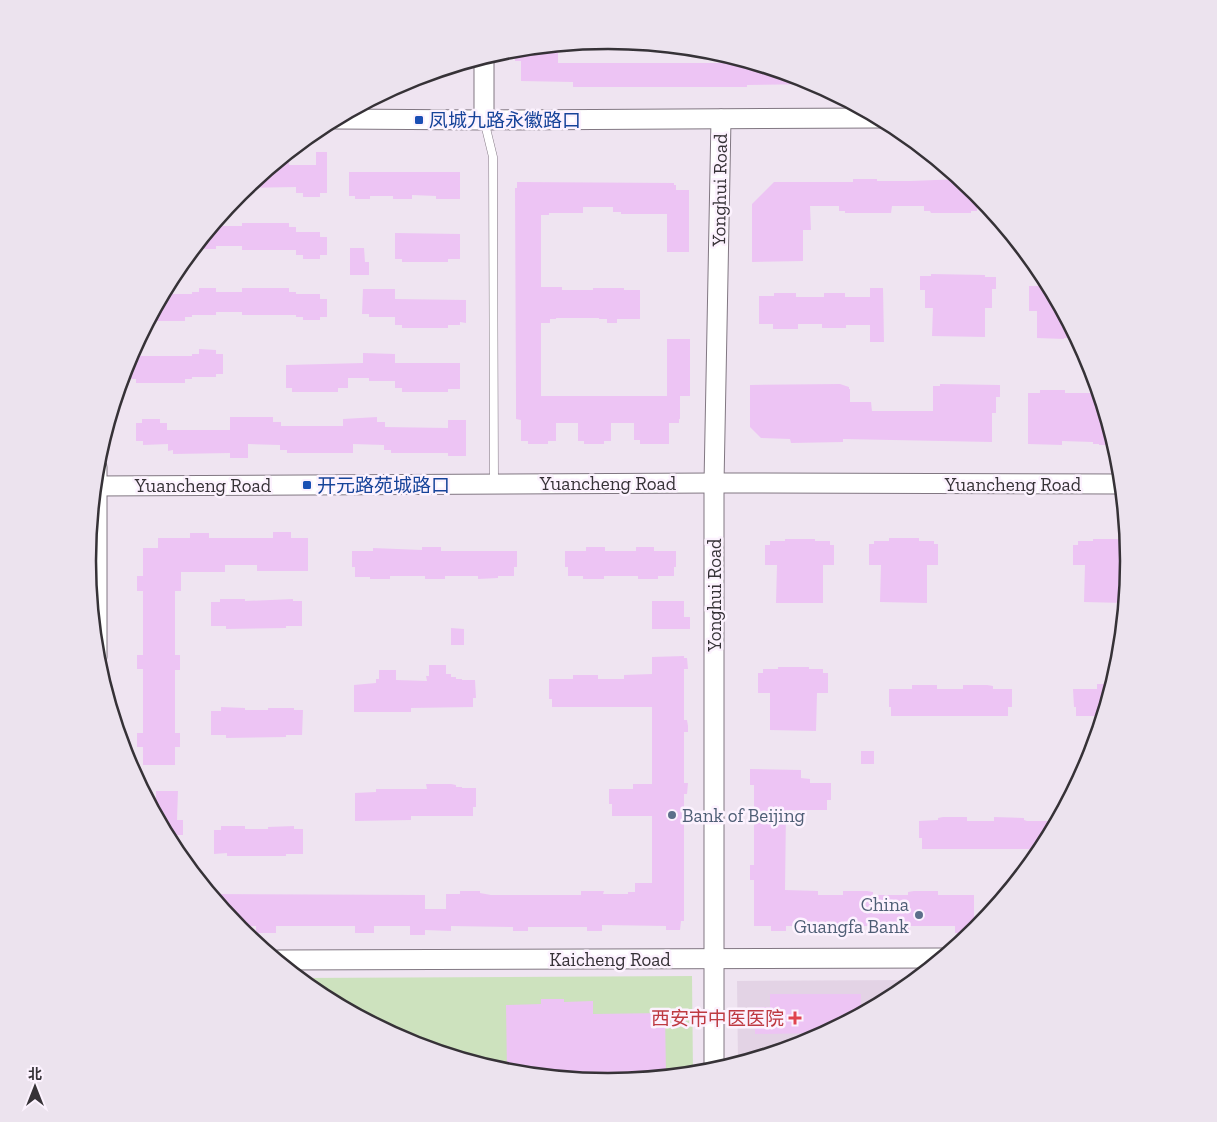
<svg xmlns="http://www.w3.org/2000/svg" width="1217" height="1122" viewBox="0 0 1217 1122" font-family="'Zilla Slab','Noto Sans SC',serif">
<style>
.built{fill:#e3d3e5}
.green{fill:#cde2be}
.building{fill:#edc4f4}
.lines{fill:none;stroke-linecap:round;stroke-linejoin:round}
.service-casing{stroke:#817782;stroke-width:9}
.tertiary-casing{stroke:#817782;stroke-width:21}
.service{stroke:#fff;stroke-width:8}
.tertiary{stroke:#fff;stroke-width:19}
.transit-dot{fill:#1a4fb4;stroke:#fcf2fe;stroke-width:2}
.service-dot{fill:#5c6f8a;stroke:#fcf2fe;stroke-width:2}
.health-dot{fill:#e0444e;stroke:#fcf2fe;stroke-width:2}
.labels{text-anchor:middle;stroke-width:5;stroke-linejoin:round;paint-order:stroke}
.transit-label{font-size:19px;fill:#164399;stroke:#fcf2fe;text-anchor:start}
.street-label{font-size:19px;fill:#363237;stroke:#fcf2fe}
.service-label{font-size:19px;fill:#4e5e75;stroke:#fcf2fe;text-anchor:start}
.health-label{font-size:19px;fill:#be3a42;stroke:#fcf2fe;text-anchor:end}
.rim{fill:none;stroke:#363237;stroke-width:2.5}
</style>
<rect width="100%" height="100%" fill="#efe4f1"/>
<path class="built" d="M 915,980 L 898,994 L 808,1042 L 738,1063 L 737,981 Z"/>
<path class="green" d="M 692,976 L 693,1074 L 608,1082 L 507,1072 L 409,1042 L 319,994 L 300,978 Z"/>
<g class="building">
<path d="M 538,47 L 558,47 L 558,63 L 752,63 L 808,80 L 817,84 L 747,85 L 747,87 L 573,87 L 573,82 L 521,81 L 521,61 L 515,61 L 515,49 Z"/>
<path d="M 316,152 L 327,152 L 327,193 L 320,193 L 320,197 L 303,197 L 303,193 L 296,193 L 296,187 L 246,188 L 279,161 L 289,161 L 289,165 L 316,165 Z"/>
<path d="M 349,172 L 460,172 L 460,199 L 436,199 L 436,196 L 412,195 L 412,199 L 393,199 L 393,196 L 370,196 L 370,199 L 355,199 L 355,196 L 349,196 Z"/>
<path d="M 853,179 L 877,179 L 877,181 L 911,181 L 960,179 L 977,193 L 988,206 L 977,206 L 977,211 L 971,211 L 971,213 L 931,213 L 930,211 L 924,211 L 924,206 L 892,206 L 891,213 L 845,213 L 845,211 L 839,211 L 839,206 L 810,206 L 811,230 L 803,230 L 803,261 L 752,262 L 752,204 L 774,182 L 853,182 Z"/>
<path d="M 517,182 L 674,183 L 674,185 L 676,185 L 676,190 L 689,190 L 689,252 L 667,252 L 667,214 L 621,214 L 621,212 L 613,212 L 613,207 L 583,207 L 583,213 L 549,213 L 549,215 L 541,215 L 541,287 L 562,287 L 562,290 L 593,290 L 593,288 L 624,288 L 624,290 L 640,290 L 640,319 L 617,319 L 617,323 L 607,323 L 607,319 L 599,319 L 599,318 L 556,318 L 556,319 L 550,319 L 550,323 L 541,323 L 541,396 L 667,396 L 667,339 L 690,339 L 690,396 L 680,396 L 680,419 L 679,419 L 679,423 L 669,423 L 669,444 L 640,444 L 640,440 L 634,440 L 634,423 L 611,423 L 611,441 L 604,441 L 604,444 L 584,444 L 584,441 L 578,441 L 578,423 L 556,423 L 556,441 L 548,441 L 548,444 L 528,444 L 528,441 L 521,441 L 521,420 L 516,419 L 516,395 L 515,188 L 517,188 Z"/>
<path d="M 242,223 L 289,223 L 289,227 L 296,227 L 296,232 L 320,232 L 320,237 L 327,237 L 327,255 L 320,255 L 320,259 L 303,259 L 303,255 L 296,255 L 296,250 L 242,250 L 242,246 L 216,246 L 216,249 L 193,249 L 212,226 L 242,226 Z"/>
<path d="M 395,233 L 460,234 L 460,259 L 448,259 L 448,262 L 402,262 L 402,259 L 395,259 Z"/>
<path d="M 350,248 L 364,248 L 365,262 L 369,262 L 369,275 L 350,275 Z"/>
<path d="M 931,274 L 985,275 L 985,277 L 996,277 L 996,289 L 992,289 L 992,308 L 985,308 L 985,337 L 932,336 L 933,308 L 925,308 L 925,290 L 920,290 L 920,276 L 931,276 Z"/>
<path d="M 1029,286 L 1050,286 L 1077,338 L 1064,338 L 1064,339 L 1037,338 L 1037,311 L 1029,311 Z"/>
<path d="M 199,288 L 216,288 L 216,292 L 242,292 L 242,288 L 289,288 L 289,292 L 296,292 L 296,294 L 320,294 L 320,299 L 327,299 L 327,317 L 320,317 L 320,320 L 303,320 L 303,317 L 296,317 L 296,315 L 242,315 L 242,312 L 216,312 L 216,315 L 192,315 L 192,317 L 185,317 L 185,321 L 149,321 L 161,298 L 167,298 L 167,294 L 192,294 L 192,292 L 199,292 Z"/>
<path d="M 870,288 L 883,288 L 884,342 L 870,342 L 870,325 L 846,325 L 846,328 L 822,328 L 822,324 L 798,324 L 798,329 L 773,329 L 773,324 L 759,324 L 759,296 L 774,296 L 774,293 L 796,293 L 796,297 L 824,297 L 824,293 L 845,293 L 845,297 L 870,297 Z"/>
<path d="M 363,289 L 395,289 L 395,299 L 466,300 L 466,323 L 460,322 L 460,325 L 448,325 L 448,328 L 402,328 L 402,325 L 395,325 L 395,317 L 369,317 L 369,314 L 362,314 Z"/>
<path d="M 199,349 L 216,350 L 216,354 L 223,354 L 223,374 L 216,374 L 216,377 L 192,377 L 192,379 L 185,379 L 185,383 L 136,383 L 136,379 L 131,379 L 131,360 L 138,360 L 138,356 L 192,356 L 192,354 L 199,354 Z"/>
<path d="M 363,353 L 395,354 L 395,363 L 460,363 L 460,389 L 448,389 L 448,392 L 402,392 L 402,388 L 395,388 L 395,381 L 369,381 L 369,378 L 348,378 L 348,388 L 338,388 L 338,392 L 292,392 L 292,388 L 286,388 L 286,365 L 363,363 Z"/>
<path d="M 840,384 L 849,387 L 849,389 L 850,389 L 850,402 L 871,402 L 872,411 L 933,411 L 933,386 L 940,386 L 940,384 L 1000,385 L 1000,397 L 996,397 L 996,413 L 992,413 L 992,442 L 843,439 L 843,442 L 791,443 L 790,439 L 761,438 L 750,427 L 750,385 Z"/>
<path d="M 1040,390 L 1065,390 L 1065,393 L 1099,393 L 1115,445 L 1099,445 L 1099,444 L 1093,444 L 1093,442 L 1062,441 L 1062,445 L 1028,444 L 1028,393 L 1040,393 Z"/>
<path d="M 230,417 L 273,417 L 273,422 L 281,422 L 281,426 L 343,426 L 343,419 L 377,417 L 377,422 L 385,422 L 385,427 L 448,428 L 448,420 L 466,420 L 466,456 L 448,456 L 448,453 L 391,453 L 391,450 L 384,450 L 384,445 L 353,444 L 353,453 L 287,453 L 287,450 L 280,450 L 280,445 L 248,444 L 248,458 L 230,458 L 230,453 L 173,454 L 173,450 L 168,451 L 168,444 L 143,445 L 143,441 L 136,441 L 136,423 L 142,423 L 142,419 L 160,419 L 160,423 L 167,423 L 167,430 L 230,430 Z"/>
<path d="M 273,532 L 291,532 L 291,538 L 308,538 L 308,571 L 257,571 L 257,565 L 225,565 L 225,572 L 181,572 L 181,591 L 175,591 L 175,655 L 180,655 L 180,670 L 175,670 L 175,733 L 180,733 L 180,747 L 175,747 L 175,765 L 143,765 L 143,747 L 137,747 L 137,733 L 143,733 L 143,669 L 137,669 L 137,655 L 143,655 L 143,591 L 137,591 L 137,576 L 143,576 L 143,548 L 158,548 L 158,538 L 190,538 L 190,533 L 209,533 L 209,538 L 273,538 Z"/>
<path d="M 889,538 L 919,538 L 919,541 L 934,541 L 934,544 L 938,544 L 938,565 L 927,565 L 927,603 L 880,602 L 881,565 L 869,565 L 869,544 L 874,544 L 874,541 L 889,541 Z"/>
<path d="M 785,539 L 815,539 L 815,541 L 830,541 L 830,545 L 834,545 L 834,565 L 823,565 L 823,603 L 776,603 L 777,565 L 765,565 L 765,545 L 770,545 L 770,541 L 785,541 Z"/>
<path d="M 1093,539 L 1123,539 L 1123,541 L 1128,541 L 1130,561 L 1125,603 L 1084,602 L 1085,565 L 1073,565 L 1073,545 L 1078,545 L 1078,541 L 1093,541 Z"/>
<path d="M 422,547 L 441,547 L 441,551 L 517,551 L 517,567 L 514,567 L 514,576 L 498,576 L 498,578 L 478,579 L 478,576 L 445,576 L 445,579 L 425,579 L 425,576 L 390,576 L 390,579 L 370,579 L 370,577 L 355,577 L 355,567 L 352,567 L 352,551 L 373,551 L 373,548 L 422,550 Z"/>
<path d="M 586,547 L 605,547 L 605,551 L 636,551 L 636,547 L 654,547 L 654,551 L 676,551 L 676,567 L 674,567 L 674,576 L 658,576 L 658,579 L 638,579 L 638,576 L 604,576 L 604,579 L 583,579 L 583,576 L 568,576 L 568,567 L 565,567 L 565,551 L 586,551 Z"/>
<path d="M 220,599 L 245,599 L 245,601 L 293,599 L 293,601 L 302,601 L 302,626 L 286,626 L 286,628 L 226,629 L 226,626 L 211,626 L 211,602 L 220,602 Z"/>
<path d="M 652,601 L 684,601 L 684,617 L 690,617 L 690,629 L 652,629 Z"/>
<path d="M 451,628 L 464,629 L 464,645 L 451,645 Z"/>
<path d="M 684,656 L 684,658 L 687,658 L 688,669 L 684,669 L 684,720 L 687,720 L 688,726 L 688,732 L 684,732 L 684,783 L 688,783 L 687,794 L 684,794 L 684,921 L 681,921 L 680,930 L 666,930 L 666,926 L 602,925 L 602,931 L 587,931 L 587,927 L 528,927 L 528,931 L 513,931 L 513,927 L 451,926 L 451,931 L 425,930 L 425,935 L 410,935 L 410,926 L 374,926 L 374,933 L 355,933 L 355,926 L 276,926 L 276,933 L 256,933 L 256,926 L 237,926 L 211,894 L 425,895 L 425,909 L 446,909 L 446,894 L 460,894 L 460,891 L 480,891 L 480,893 L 491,895 L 581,895 L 581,891 L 604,891 L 603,894 L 628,894 L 628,892 L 635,892 L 635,883 L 652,883 L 652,816 L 612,816 L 612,804 L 609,804 L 609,789 L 633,789 L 633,784 L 652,784 L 652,707 L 552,707 L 552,699 L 549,699 L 549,679 L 573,679 L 573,675 L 598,675 L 598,679 L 624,679 L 624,675 L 652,674 L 652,657 Z"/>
<path d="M 429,665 L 446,665 L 446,674 L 451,674 L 451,677 L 456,677 L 456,679 L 462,679 L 462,680 L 475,680 L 476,698 L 473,698 L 473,707 L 411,708 L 411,712 L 354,712 L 354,685 L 376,683 L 376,679 L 379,679 L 379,670 L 396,670 L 396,680 L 427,681 L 426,676 L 429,676 Z"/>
<path d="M 778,667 L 809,667 L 809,669 L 823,669 L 823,673 L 828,673 L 828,693 L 817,693 L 816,731 L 770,730 L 770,693 L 758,693 L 758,673 L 763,673 L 763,669 L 778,669 Z"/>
<path d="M 1097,684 L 1113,684 L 1103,716 L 1076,716 L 1076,707 L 1074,707 L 1073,689 L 1097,689 Z"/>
<path d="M 912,685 L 937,685 L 937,689 L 963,689 L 963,685 L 987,685 L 993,686 L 993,689 L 1012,689 L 1012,707 L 1008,707 L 1008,716 L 891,716 L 891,707 L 889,707 L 889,689 L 912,689 Z"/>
<path d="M 221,707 L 245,708 L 245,710 L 268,710 L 268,708 L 294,708 L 294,710 L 303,710 L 302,735 L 286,735 L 286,737 L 226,738 L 226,735 L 211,735 L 211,711 L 221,711 Z"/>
<rect x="861" y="751" width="13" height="13"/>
<path d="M 750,769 L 801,770 L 801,778 L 810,779 L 810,783 L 831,783 L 831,800 L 827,800 L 827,810 L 786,810 L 785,890 L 818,891 L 818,895 L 843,895 L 843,891 L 867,891 L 873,892 L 873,895 L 908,895 L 908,892 L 914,891 L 938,891 L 938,895 L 974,895 L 974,927 L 970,927 L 970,933 L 955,933 L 955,926 L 909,926 L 909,931 L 894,931 L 894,926 L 849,926 L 849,931 L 835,931 L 835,926 L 786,926 L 786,931 L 771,931 L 771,926 L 754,926 L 754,880 L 750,880 L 750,865 L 754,865 L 754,785 L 750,785 Z"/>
<path d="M 426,784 L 451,784 L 456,785 L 456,787 L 462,787 L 462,788 L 476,788 L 476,807 L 473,807 L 473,816 L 411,816 L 411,820 L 355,821 L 355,793 L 376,792 L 376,789 L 427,789 Z"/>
<path d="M 156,791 L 178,791 L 177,820 L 183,820 L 183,835 L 175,835 L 175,850 L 150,803 L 156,803 Z"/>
<path d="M 943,817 L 967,817 L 967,821 L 994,821 L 994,817 L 1024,818 L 1024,820 L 1027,821 L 1057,821 L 1043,849 L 922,849 L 922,838 L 919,838 L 919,821 L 938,820 L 938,818 Z"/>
<path d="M 221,826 L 245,826 L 245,829 L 268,829 L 268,827 L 294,826 L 294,829 L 303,829 L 303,854 L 286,854 L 286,856 L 227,856 L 227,853 L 214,854 L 214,830 L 221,830 Z"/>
<path d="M 770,994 L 861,994 L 861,1014 L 825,1033 L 755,1034 L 755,1007 L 770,1007 Z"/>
<path d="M 541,999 L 564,999 L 564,1002 L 593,1001 L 593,1014 L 665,1013 L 666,1076 L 608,1082 L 507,1072 L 506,1005 L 541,1004 Z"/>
</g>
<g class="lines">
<defs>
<g id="service">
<path d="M 484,120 L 493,157 L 494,484"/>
<path d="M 811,1041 L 813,1040"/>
</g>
<g id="tertiary">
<path d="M 484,57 L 484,120"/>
<path d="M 336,119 L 484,120 L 880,118"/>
<path d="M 97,467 L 97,657"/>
<path d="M 95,486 L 714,483 L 1122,484"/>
<path d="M 278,960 L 942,958"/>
<path d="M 714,1071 L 714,483 L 721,119"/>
</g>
</defs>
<use href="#service" class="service-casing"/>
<use href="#tertiary" class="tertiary-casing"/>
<use href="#service" class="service"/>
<use href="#tertiary" class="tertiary"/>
</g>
<g class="transit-dot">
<rect x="414" y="115" width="10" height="10" rx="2.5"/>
<rect x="302" y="480" width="10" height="10" rx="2.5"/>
</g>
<g class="service-dot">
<circle cx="672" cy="815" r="5"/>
<circle cx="919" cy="915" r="5"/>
</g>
<path class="health-dot" d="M792.5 1010.5h5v5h5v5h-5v5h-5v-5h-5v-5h5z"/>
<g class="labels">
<g class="transit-label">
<text x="429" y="127">凤城九路永徽路口</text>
<text x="317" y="492">开元路苑城路口</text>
</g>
<g class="street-label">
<text transform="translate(719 190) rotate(-89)" y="7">Yonghui Road</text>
<text x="608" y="490">Yuancheng Road</text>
<text x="1013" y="491">Yuancheng Road</text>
<text x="203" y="492">Yuancheng Road</text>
<text transform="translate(714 595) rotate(-90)" y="7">Yonghui Road</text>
<text x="610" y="966">Kaicheng Road</text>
</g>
<g class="service-label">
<text x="682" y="822">Bank of Beijing</text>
<text x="909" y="911" text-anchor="end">China<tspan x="909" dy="22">Guangfa Bank</tspan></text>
</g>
<g class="health-label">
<text x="784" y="1025">西安市中医医院</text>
</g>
</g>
<path d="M0 0H1217V1122H0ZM96 561a512 512 0 1 1 1024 0a512 512 0 1 1-1024 0Z" fill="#ece3ee" fill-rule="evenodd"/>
<path class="rim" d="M96 561a512 512 0 1 1 1024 0a512 512 0 1 1-1024 0Z"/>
<g transform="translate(35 1087)" stroke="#fcf2fe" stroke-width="4" paint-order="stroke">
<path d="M0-4L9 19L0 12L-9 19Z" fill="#363237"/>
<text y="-8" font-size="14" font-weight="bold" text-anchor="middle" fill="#363237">北</text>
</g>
</svg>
